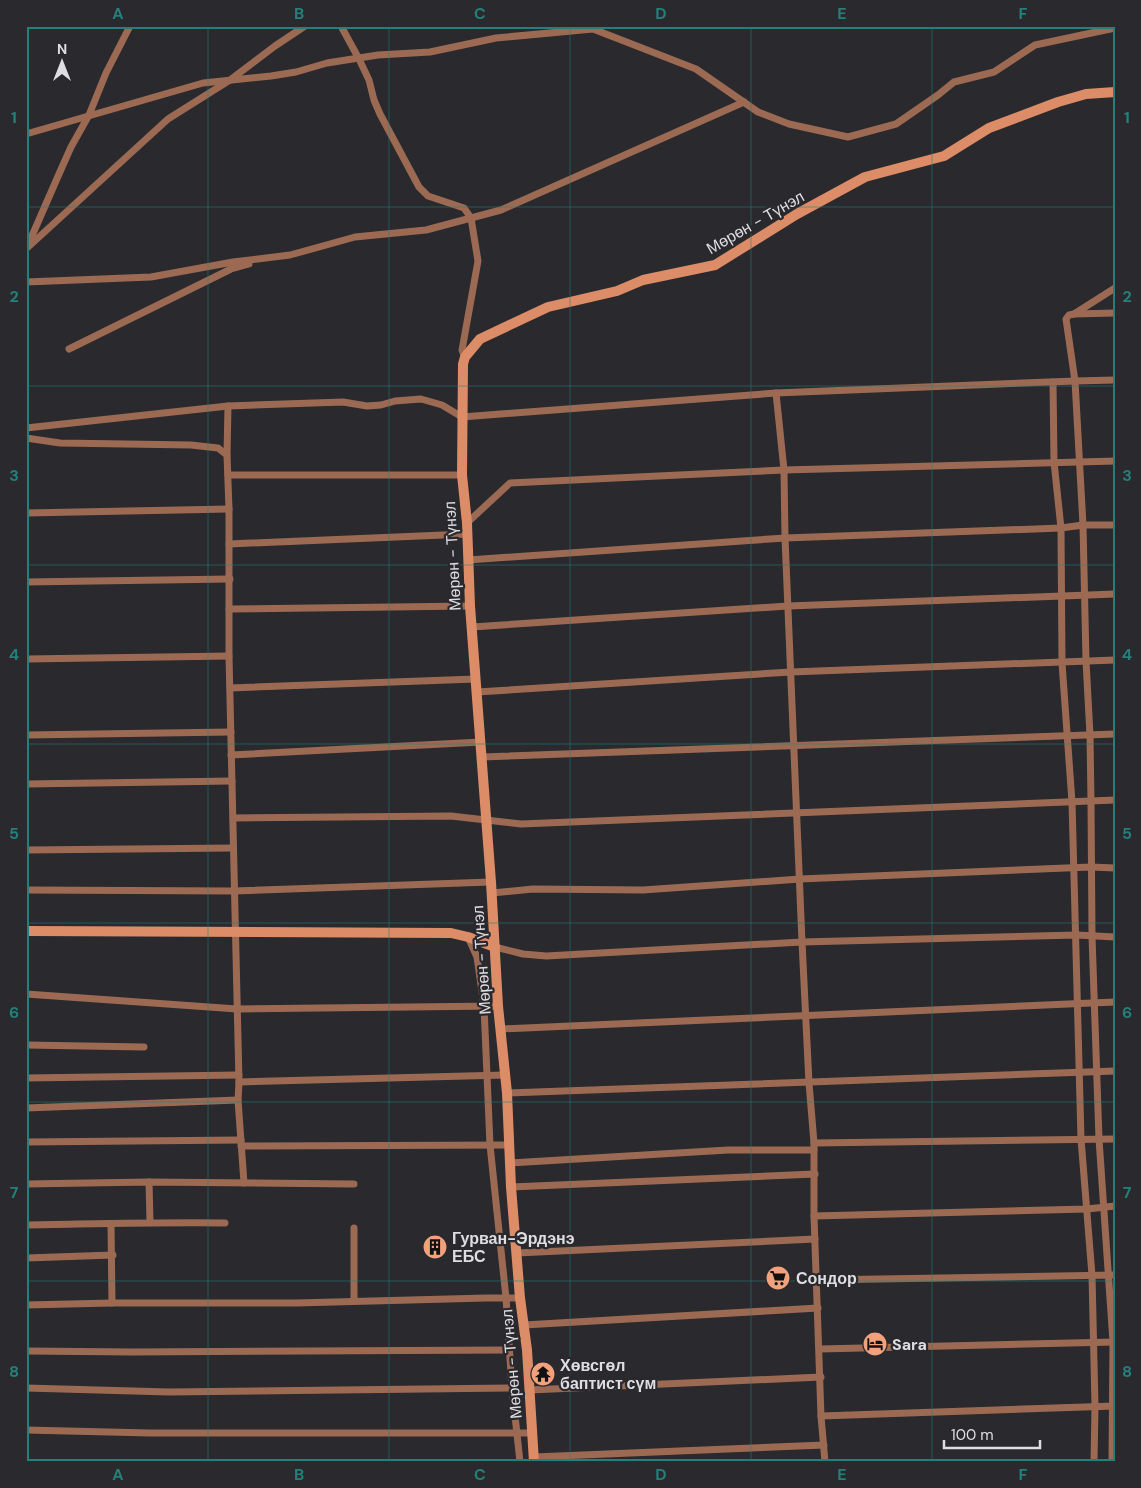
<svg xmlns="http://www.w3.org/2000/svg" width="1141" height="1488" viewBox="0 0 1141 1488" font-family="'DM Sans',sans-serif">
<style>
.lines{fill:none;stroke-linecap:round;stroke-linejoin:round}
.street{stroke:#9c6a53;stroke-width:7}
.secondary{stroke:#dc8d67;stroke-width:10}
.grid{fill:none;stroke:#24807a;stroke-width:1;stroke-opacity:0.55}
.labels{text-anchor:middle;stroke-width:4.5;stroke-linejoin:round;paint-order:stroke}
.street-label{font-size:16px;fill:#dedee2;stroke:#29292e}
.poi-label{font-size:16px;font-weight:bold;fill:#dedee2;stroke:#29292e;text-anchor:start}
.neatline{fill:none;stroke:#24807a;stroke-width:2}
.grid-label{font-size:16px;text-anchor:middle;font-weight:bold;fill:#24807a}
</style>
<rect width="100%" height="100%" fill="#29292e"/>
<g class="lines">
<g class="street">
<path d="M 341,26 L 359,59 L 369,80 L 374,100 L 380,114 L 419,187 L 428,196 L 464,208 L 471,218 L 478,261 L 462,350 L 465,357"/>
<path d="M 26,134 L 203,83 L 271,76 L 296,72 L 327,63 L 378,55 L 430,52 L 496,38 L 593,29 L 696,69 L 758,112 L 789,124 L 848,137 L 896,124 L 938,95 L 954,82 L 994,72 L 1035,45 L 1115,28"/>
<path d="M 28,245 L 59,174 L 71,147 L 89,115 L 106,73 L 130,26"/>
<path d="M 27,248 L 168,119 L 230,80 L 275,46 L 305,26"/>
<path d="M 26,282 L 151,277 L 233,262 L 290,255 L 355,237 L 426,230 L 501,210 L 744,102"/>
<path d="M 1074,314 L 1115,288"/>
<path d="M 69,349 L 231,269 L 249,264"/>
<path d="M 1053,382 L 1054,462 L 1061,528 L 1062,663 L 1072,802 L 1081,1139 L 1092,1275 L 1095,1406 L 1094,1462"/>
<path d="M 776,393 L 784,470 L 785,538 L 802,942 L 809,1083 L 814,1143 L 814,1216 L 821,1416 L 825,1462"/>
<path d="M 26,428 L 228,406 L 343,402 L 367,406 L 381,405 L 395,401 L 421,399 L 442,405 L 462,417 L 776,393 L 1075,381 L 1115,380"/>
<path d="M 26,438 L 60,443 L 191,445 L 218,448 L 227,455 L 229,509 L 229,656 L 239,1082 L 238,1100 L 244,1183"/>
<path d="M 227,455 L 228,406"/>
<path d="M 228,475 L 462,475"/>
<path d="M 26,513 L 229,509"/>
<path d="M 467,523 L 510,483 L 784,470 L 1115,461"/>
<path d="M 229,544 L 467,534"/>
<path d="M 468,560 L 785,538 L 1061,528 L 1083,525 L 1115,525"/>
<path d="M 26,582 L 230,579"/>
<path d="M 229,609 L 470,606"/>
<path d="M 472,627 L 788,606 L 1115,594"/>
<path d="M 26,659 L 229,656"/>
<path d="M 230,688 L 476,679"/>
<path d="M 477,692 L 791,672 L 1115,660"/>
<path d="M 26,735 L 231,732"/>
<path d="M 231,755 L 481,742"/>
<path d="M 482,757 L 1115,734"/>
<path d="M 26,784 L 232,781"/>
<path d="M 233,818 L 451,816 L 521,824 L 1115,800"/>
<path d="M 26,850 L 233,848"/>
<path d="M 26,890 L 234,891 L 491,882"/>
<path d="M 492,893 L 533,889 L 643,890 L 800,879 L 1091,867 L 1115,868"/>
<path d="M 468,937 L 477,957 L 484,1006 L 490,1145 L 506,1298 L 512,1388 L 520,1462"/>
<path d="M 495,947 L 523,954 L 546,956 L 802,942 L 1077,935 L 1115,937"/>
<path d="M 26,994 L 237,1009 L 498,1006"/>
<path d="M 500,1029 L 1115,1002"/>
<path d="M 26,1045 L 144,1047"/>
<path d="M 26,1078 L 239,1075"/>
<path d="M 239,1082 L 505,1075"/>
<path d="M 507,1093 L 1115,1071"/>
<path d="M 26,1108 L 238,1100"/>
<path d="M 26,1142 L 241,1140"/>
<path d="M 814,1143 L 1115,1139"/>
<path d="M 241,1146 L 510,1145"/>
<path d="M 510,1163 L 728,1150 L 814,1150"/>
<path d="M 149,1182 L 150,1221"/>
<path d="M 26,1184 L 149,1182 L 354,1184"/>
<path d="M 511,1187 L 815,1174"/>
<path d="M 814,1216 L 1087,1209 L 1115,1206"/>
<path d="M 111,1224 L 112,1303"/>
<path d="M 26,1225 C 93,1224 159,1222 225,1223"/>
<path d="M 354,1228 L 354,1301"/>
<path d="M 517,1253 L 815,1239"/>
<path d="M 26,1258 L 113,1255"/>
<path d="M 817,1280 L 1115,1275"/>
<path d="M 26,1305 L 112,1303 L 296,1303 L 486,1298 L 520,1298"/>
<path d="M 524,1325 L 818,1308"/>
<path d="M 820,1349 L 1115,1342"/>
<path d="M 26,1351 L 133,1352 L 509,1350"/>
<path d="M 26,1388 L 169,1392 L 512,1388"/>
<path d="M 530,1390 L 821,1377"/>
<path d="M 821,1416 L 1115,1406"/>
<path d="M 26,1430 L 150,1433 L 533,1433"/>
<path d="M 534,1457 L 824,1445"/>
<path d="M 1112,1462 L 1113,1342 L 1099,1139 L 1092,936 L 1091,801 L 1090,735 L 1086,661 L 1083,525 L 1075,381 L 1066,319 L 1069,315 L 1074,314 L 1115,313"/>
</g>
<g class="secondary">
<path d="M 26,931 L 451,933 L 468,937 L 495,947"/>
<path d="M 534,1462 L 527,1350 L 520,1298 L 511,1187 L 507,1093 L 498,1006 L 491,882 L 470,606 L 467,523 L 462,475 L 463,364 L 465,357 L 480,339 L 548,307 L 617,291 L 643,280 L 715,265 L 797,214 L 865,177 L 944,156 L 989,128 L 1058,102 L 1086,94 L 1115,92"/>
</g>
</g>
<path class="grid" d="M 208,26 L 208,1462M 389,26 L 389,1462M 570,26 L 570,1462M 751,26 L 751,1462M 932,26 L 932,1462M 26,207 L 1115,207M 26,386 L 1115,386M 26,565 L 1115,565M 26,744 L 1115,744M 26,923 L 1115,923M 26,1102 L 1115,1102M 26,1281 L 1115,1281"/>
<defs>
<symbol id="building-disc" viewBox="-11 -11 22 22"><circle r="9.5" fill="#f1a17c" stroke="#29292e"/><path d="M-4-6H4V6H1V3H-1V6H-4ZM-2.5-4.3h1.7v1.8h-1.7ZM.8-4.3h1.7v1.8H.8ZM-2.5-1h1.7V.8h-1.7ZM.8-1h1.7V.8H.8Z" fill="#111"/></symbol>
<symbol id="supermarket-disc" viewBox="-11 -11 22 22"><circle r="9.5" fill="#f1a17c" stroke="#29292e"/><path d="M-6-5.5h2.5l.6 2H6L4.5 2H-2.5L-4.4-4H-6ZM-1.5 3.2a1.3 1.3 0 1 0 .1 0ZM3 3.2a1.3 1.3 0 1 0 .1 0Z" fill="#111"/></symbol>
<symbol id="hotel-disc" viewBox="-11 -11 22 22"><circle r="9.5" fill="#f1a17c" stroke="#29292e"/><path d="M-6-4.5h1.5V1H6V5H4.5V3h-9V5H-6ZM-4 0a1.8 1.8 0 1 1 3.6 0ZM.5 0V-2.5h3Q6-2.5 6 0Z" fill="#111"/></symbol>
<symbol id="temple-disc" viewBox="-11 -11 22 22"><circle r="9.5" fill="#f1a17c" stroke="#29292e"/><path d="M0-6L5-2H3V0L6.5 2.5H4V6H1.5V3h-3V6H-4V2.5H-6.5L-3 0V-2H-5Z" fill="#111"/></symbol>
</defs>
<g fill-rule="evenodd">
<use href="#building-disc" x="421" y="1233" width="28" height="28"/>
<use href="#supermarket-disc" x="764" y="1264" width="28" height="28"/>
<use href="#hotel-disc" x="861" y="1330" width="28" height="28"/>
<use href="#temple-disc" x="529" y="1360" width="28" height="28"/>
</g>
<g class="labels">
<g class="street-label">
<text transform="translate(755 222) rotate(-30)" y="6">Мөрөн - Түнэл</text>
<text transform="translate(452 556) rotate(-93)" y="6">Мөрөн - Түнэл</text>
<text transform="translate(481 960) rotate(-94)" y="6">Мөрөн - Түнэл</text>
<text transform="translate(511 1364) rotate(-95)" y="6">Мөрөн - Түнэл</text>
</g>
<g class="poi-label">
<text x="452" y="1244">Гурван-Эрдэнэ<tspan x="452" dy="18">ЕБС</tspan></text>
<text x="796" y="1284">Сондор</text>
<text x="892" y="1350">Sara</text>
<text x="560" y="1371">Хөвсгөл<tspan x="560" dy="18">баптист сүм</tspan></text>
</g>
</g>
<rect width="1141" height="1488" fill="none" stroke="#29292e" stroke-width="55"/>
<g transform="translate(62 62)" stroke="#29292e" stroke-width="4" paint-order="stroke">
<path d="M0-4L9 19L0 12L-9 19Z" fill="#dedee2"/>
<text y="-8" font-size="14" font-weight="bold" text-anchor="middle" fill="#dedee2">N</text>
</g>
<path d="M944 1440v8h96v-8" fill="none" stroke="#dedee2" stroke-width="2.5"/>
<text x="951" y="1440" font-size="15" fill="#dedee2" stroke="#29292e" stroke-width="4" paint-order="stroke">100 m</text>
<rect x="28" y="28" width="1086" height="1432" class="neatline"/>
<g class="grid-label">
<text x="118" y="19">A</text>
<text x="299" y="19">B</text>
<text x="480" y="19">C</text>
<text x="661" y="19">D</text>
<text x="842" y="19">E</text>
<text x="1023" y="19">F</text>
<text x="14" y="123">1</text>
<text x="1127" y="123">1</text>
<text x="14" y="302">2</text>
<text x="1127" y="302">2</text>
<text x="14" y="481">3</text>
<text x="1127" y="481">3</text>
<text x="14" y="660">4</text>
<text x="1127" y="660">4</text>
<text x="14" y="839">5</text>
<text x="1127" y="839">5</text>
<text x="14" y="1018">6</text>
<text x="1127" y="1018">6</text>
<text x="14" y="1198">7</text>
<text x="1127" y="1198">7</text>
<text x="14" y="1377">8</text>
<text x="1127" y="1377">8</text>
<text x="118" y="1480">A</text>
<text x="299" y="1480">B</text>
<text x="480" y="1480">C</text>
<text x="661" y="1480">D</text>
<text x="842" y="1480">E</text>
<text x="1023" y="1480">F</text>
</g>
</svg>
